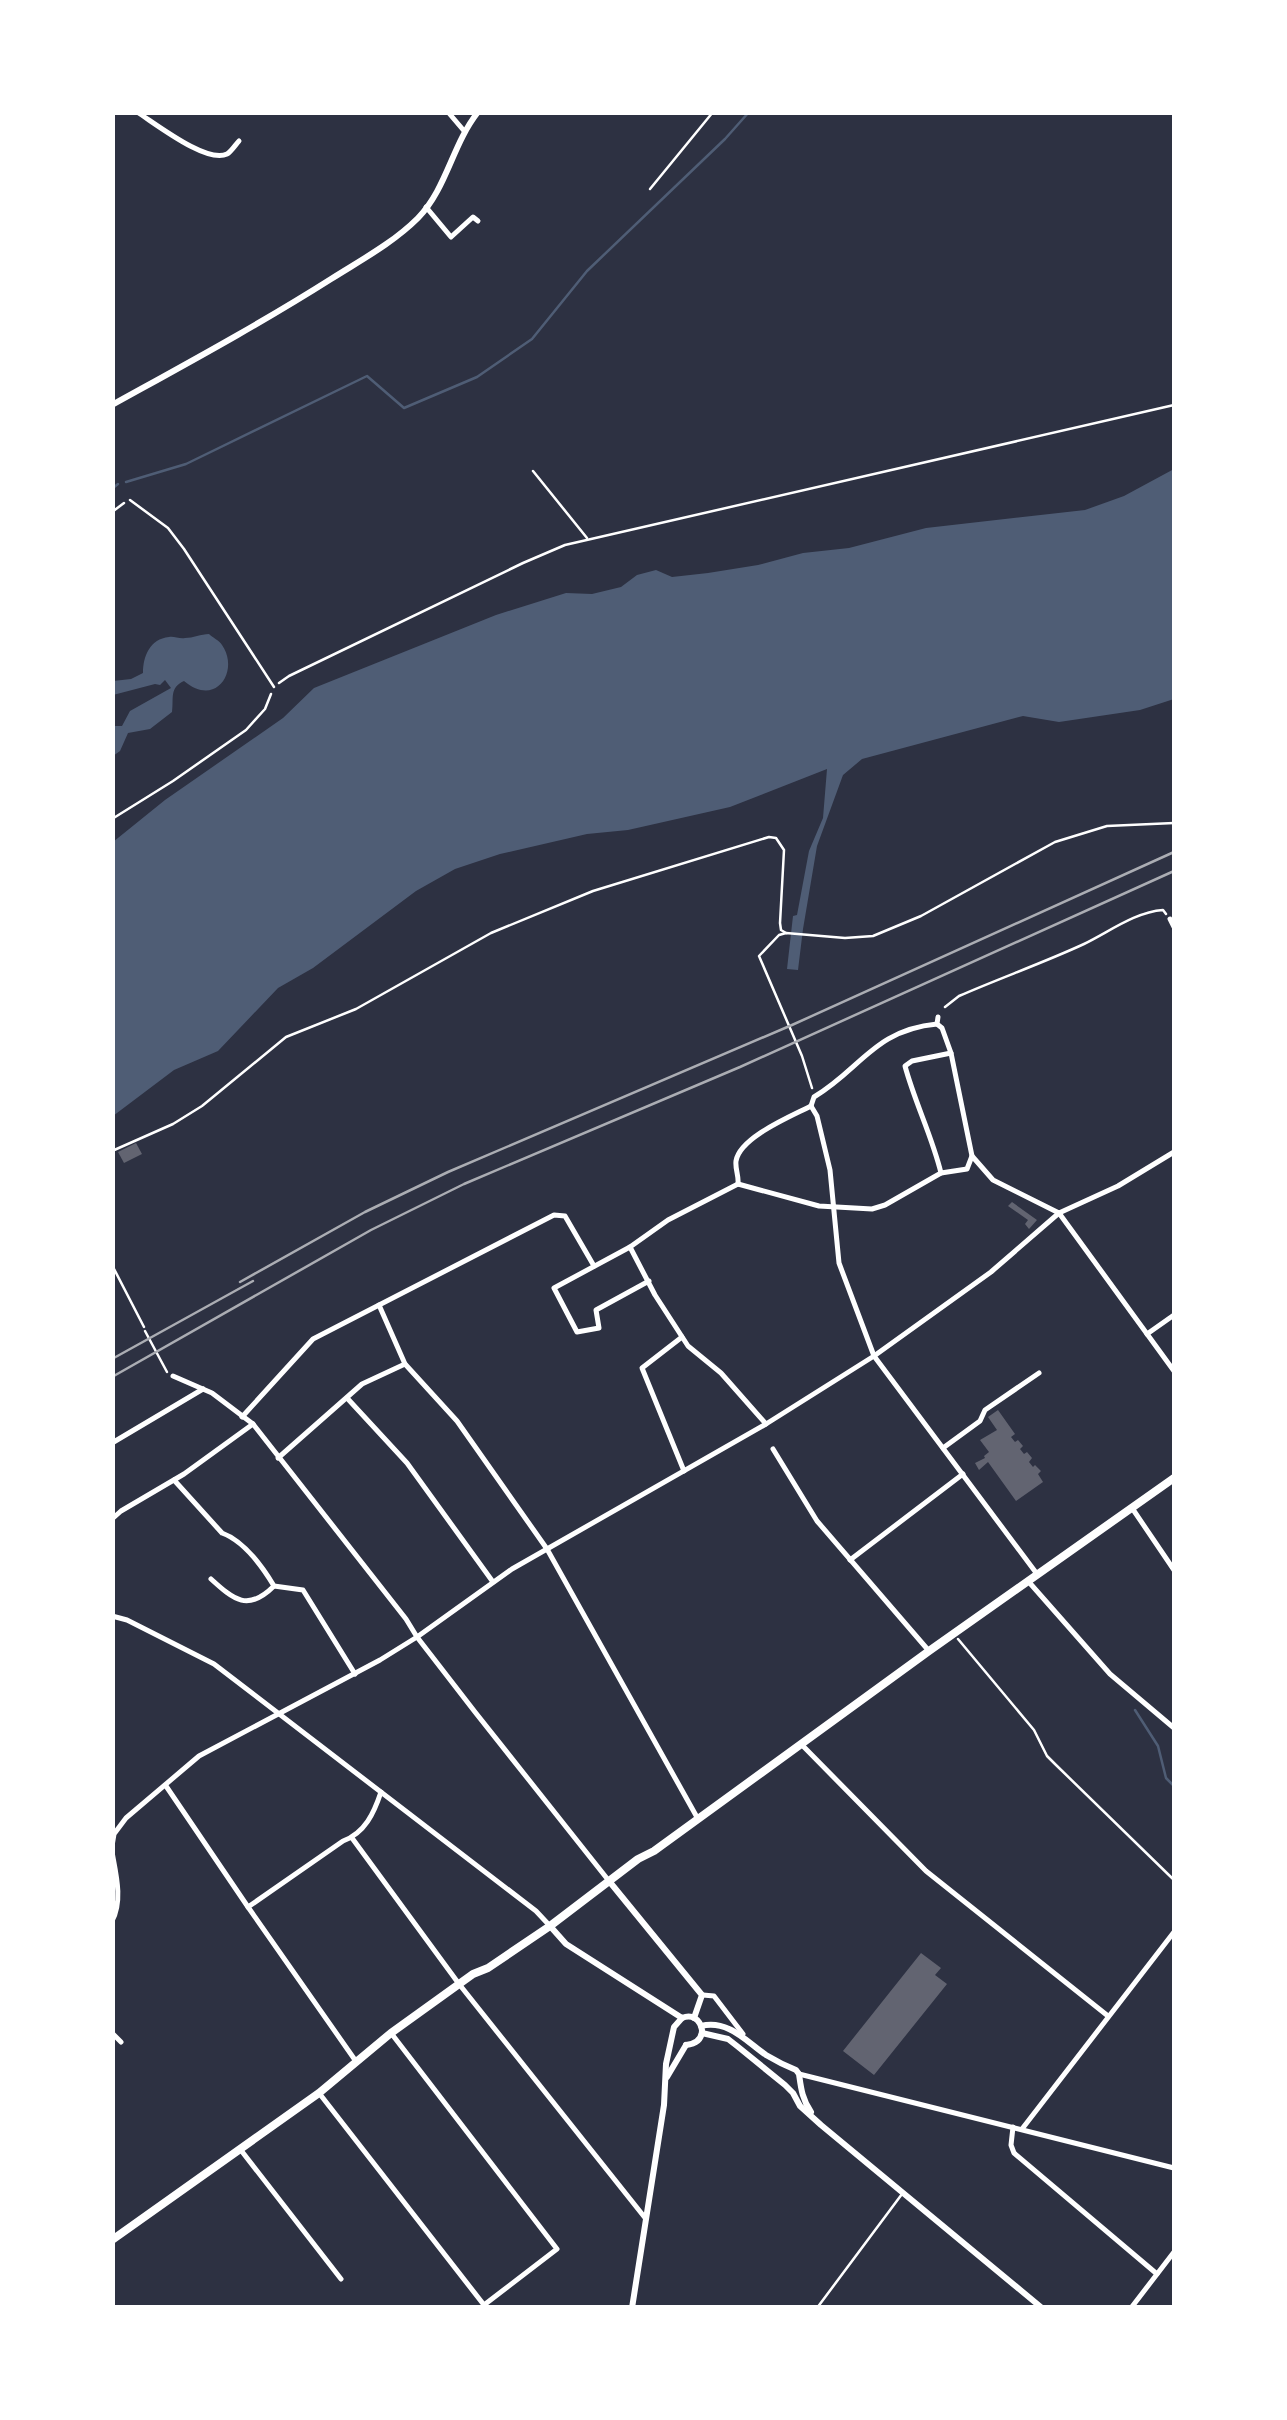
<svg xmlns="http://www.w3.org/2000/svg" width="1287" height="2420" viewBox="0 0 1287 2420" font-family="Inter,sans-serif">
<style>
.water{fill:#4f5d75}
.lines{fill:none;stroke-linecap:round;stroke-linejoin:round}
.stream{stroke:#4f5d75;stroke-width:2.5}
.building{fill:#626471}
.path{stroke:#fff;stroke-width:2.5}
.service{stroke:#fff;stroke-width:2.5}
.minor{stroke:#fff;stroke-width:5}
.tertiary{stroke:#fff;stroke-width:6}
.secondary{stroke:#fff;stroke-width:8}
.rail{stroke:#abadb3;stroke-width:2.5}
</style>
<rect width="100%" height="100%" fill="#2d3142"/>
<g class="water">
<path d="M 1174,469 L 1174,699 L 1140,710 L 1059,722 L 1023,716 L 862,759 L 843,775 L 817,846 L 803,929 L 798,970 L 787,969 L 793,916 L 797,915 L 809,851 L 823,818 L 827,769 L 730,807 L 628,830 L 587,834 L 500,854 L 455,869 L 416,891 L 313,968 L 278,988 L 218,1051 L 174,1070 L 113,1116 L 113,842 L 165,800 L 283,718 L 314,688 L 496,615 L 566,593 L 592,594 L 621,587 L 637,575 L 656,570 L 672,577 L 708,573 L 758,565 L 803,553 L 849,548 L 926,528 L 1085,510 L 1124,496 Z"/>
<path d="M 209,634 C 212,637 220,641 222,645 C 240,671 216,708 184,681 C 169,688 174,698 172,712 L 150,729 L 128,733 L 120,751 L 113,756 L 113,726 L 122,726 L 130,711 L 171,688 L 165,680 L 160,685 L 155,684 L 113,695 L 113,681 L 131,679 L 143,673 C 143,656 150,639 169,637 C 174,636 179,639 185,638 C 193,638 201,634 209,634 Z"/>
</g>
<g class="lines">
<g class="stream">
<path d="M 126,482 L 186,464 L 367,376 L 404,408 L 477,377 L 532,339 L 587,271 L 725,139 L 749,112"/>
<path d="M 113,488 L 118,484"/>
<path d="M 1135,1710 L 1158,1746 L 1166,1778 L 1174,1786"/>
</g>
</g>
<g class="building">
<path d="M 136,1143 L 142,1154 L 124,1163 L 118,1152 Z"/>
<path d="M 1012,1202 L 1037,1220 L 1029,1229 L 1025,1224 L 1028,1220 L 1008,1206 Z"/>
<path d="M 998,1410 L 1015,1434 L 1011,1437 L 1015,1442 L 1018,1440 L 1023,1446 L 1020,1449 L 1024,1454 L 1027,1452 L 1032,1458 L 1029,1462 L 1033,1467 L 1035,1465 L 1041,1471 L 1038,1474 L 1043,1482 L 1016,1501 L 988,1462 L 979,1470 L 975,1463 L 985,1458 L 984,1456 L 989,1452 L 980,1440 L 997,1430 L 988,1417 Z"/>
<path d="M 921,1953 L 941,1968 L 935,1975 L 947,1984 L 874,2075 L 843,2051 Z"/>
</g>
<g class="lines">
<g class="path">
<path d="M 650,189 L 713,112"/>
<path d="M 533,471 L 587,538"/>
<path d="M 112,512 L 124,503"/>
<path d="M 279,683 L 289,676 L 523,563 L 565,545 L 1174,405"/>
<path d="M 112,819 L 173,781 L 246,730 L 265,709 L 271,694"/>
<path d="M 945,1007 L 959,996 C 1000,978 1043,963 1084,944 C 1109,932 1135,912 1163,910 L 1166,914"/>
<path d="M 812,1088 L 802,1056 L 759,956 L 779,935 L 786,933 L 845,938 L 873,936 L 921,916 L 1055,842 L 1107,826 L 1174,823"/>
<path d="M 112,1151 L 173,1124 L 202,1106 L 286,1037 L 356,1009 L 491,933 L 593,891 L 769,837 L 776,838 L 784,850 L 780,923 L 781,930 L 786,933"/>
<path d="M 145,1331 L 167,1372"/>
<path d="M 958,1639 L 1034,1730 L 1047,1756 L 1055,1764 L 1174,1880"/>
</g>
<g class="service">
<path d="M 130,500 L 168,528 L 184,549 L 274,687"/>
<path d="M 112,1265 L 144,1327"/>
<path d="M 817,2308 L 902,2194"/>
</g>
<g class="minor">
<path d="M 137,112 C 156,124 207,164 227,154 C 231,152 236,144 239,141"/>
<path d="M 448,112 L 465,132"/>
<path d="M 426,207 L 451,237 L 473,217 L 478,221"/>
<path d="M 1170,919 L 1174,927"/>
<path d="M 938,1017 L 937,1024 L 942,1028 L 951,1053 L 972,1156 L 993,1180 L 1059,1213 L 1174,1371"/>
<path d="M 811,1106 L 817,1116 L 830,1170 L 839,1263 L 874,1356 L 1037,1574"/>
<path d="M 811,1106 L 814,1097 C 861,1069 874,1030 937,1024"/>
<path d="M 941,1173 C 932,1136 915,1103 905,1066 L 912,1061 L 951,1053"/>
<path d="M 738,1184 L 819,1206 L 872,1209 L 885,1205 L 941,1173 L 967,1169 L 972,1156"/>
<path d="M 738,1184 C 739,1176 735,1169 736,1161 C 740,1137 792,1116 811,1106"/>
<path d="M 630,1247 L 655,1295 L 688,1346 L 721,1373 L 766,1424"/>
<path d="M 649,1281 L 596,1310 L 599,1328 L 577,1332 L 554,1288 L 630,1247 L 668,1220 L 738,1184"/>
<path d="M 379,1305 L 405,1364 L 457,1421 L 547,1549 L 698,1819"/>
<path d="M 1147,1334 L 1174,1315"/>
<path d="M 682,1337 L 642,1368 L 684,1471"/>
<path d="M 173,1376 L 212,1393 L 253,1424 L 406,1619 L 417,1637 L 475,1712 L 609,1881"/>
<path d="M 347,1398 L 407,1463 L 493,1582"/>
<path d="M 242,1417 L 313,1339 L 554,1215 L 565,1216 L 594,1266"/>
<path d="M 112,1443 L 203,1389"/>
<path d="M 943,1448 L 980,1421 L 985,1410 L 1039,1373"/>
<path d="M 773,1449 L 817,1521 L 929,1651"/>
<path d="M 278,1458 L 362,1384 L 405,1364"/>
<path d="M 174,1480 L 222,1533 C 244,1541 262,1566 274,1586 L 303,1590 L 355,1674"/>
<path d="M 1132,1508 L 1174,1570"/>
<path d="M 112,1519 L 121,1511 L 184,1474 L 253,1424"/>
<path d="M 850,1560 L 963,1474"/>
<path d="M 211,1579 C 234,1600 248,1612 274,1586"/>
<path d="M 1028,1581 L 1110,1674 L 1174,1728"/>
<path d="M 112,1616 L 127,1620 L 214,1664 L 536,1911 L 550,1926"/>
<path d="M 802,1745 L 926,1871 L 1108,2016"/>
<path d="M 166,1786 L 248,1907"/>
<path d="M 352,1838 L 459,1984 L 646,2219"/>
<path d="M 112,1846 L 114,1834 L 126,1818 L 199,1756 L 380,1660 L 417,1637 L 512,1569 L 766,1424 L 874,1356 L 991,1272 L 1059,1213 L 1118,1186 L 1174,1152"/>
<path d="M 112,1852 C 116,1874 123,1901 112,1921"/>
<path d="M 703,1995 L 714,1996 L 743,2034"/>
<path d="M 112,2033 L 121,2042"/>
<path d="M 391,2033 L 557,2249 L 484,2305"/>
<path d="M 355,2060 L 248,1907 L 343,1841 C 365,1833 374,1813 381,1792"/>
<path d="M 799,2074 L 1174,2168"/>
<path d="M 319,2093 L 484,2305"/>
<path d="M 1013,2127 L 1011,2145 L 1014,2153 L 1157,2274"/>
<path d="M 1022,2129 L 1174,1932"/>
<path d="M 240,2149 L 341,2279"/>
<path d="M 1131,2308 L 1174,2252"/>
</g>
<g class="tertiary">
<path d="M 112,405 C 186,364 260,324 331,279 C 361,260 393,243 418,218 C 447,188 452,145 478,112"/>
<path d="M 609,1881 L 702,1995 L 694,2018"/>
<path d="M 550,1926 L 566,1944 L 682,2018 C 692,2014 700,2019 702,2030 C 702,2040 695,2044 686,2045"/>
<path d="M 701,2026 C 728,2019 747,2042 766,2055 C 776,2061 786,2066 796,2070 L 799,2074 C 801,2088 802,2099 811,2112"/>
<path d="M 702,2033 L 728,2039 L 737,2046 L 785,2085 L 793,2093 L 800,2106 L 821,2125 L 1042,2308"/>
<path d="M 667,2077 L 686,2045"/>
<path d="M 632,2308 L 664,2105 L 666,2064 L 674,2027 L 682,2018"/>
</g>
<path class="secondary" d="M 112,2240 L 319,2093 L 391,2033 L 473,1974 L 488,1968 L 550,1926 L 638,1859 L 654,1851 L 929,1651 L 1174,1478"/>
<g class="rail">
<path d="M 240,1282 L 365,1212 L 448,1172 L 792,1025 L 1174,852"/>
<path d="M 112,1359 L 253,1281"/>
<path d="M 112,1377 L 371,1230 L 464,1184 L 740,1067 L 1174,871"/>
</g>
</g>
<rect width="1287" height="2420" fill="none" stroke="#ffffff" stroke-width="230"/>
</svg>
